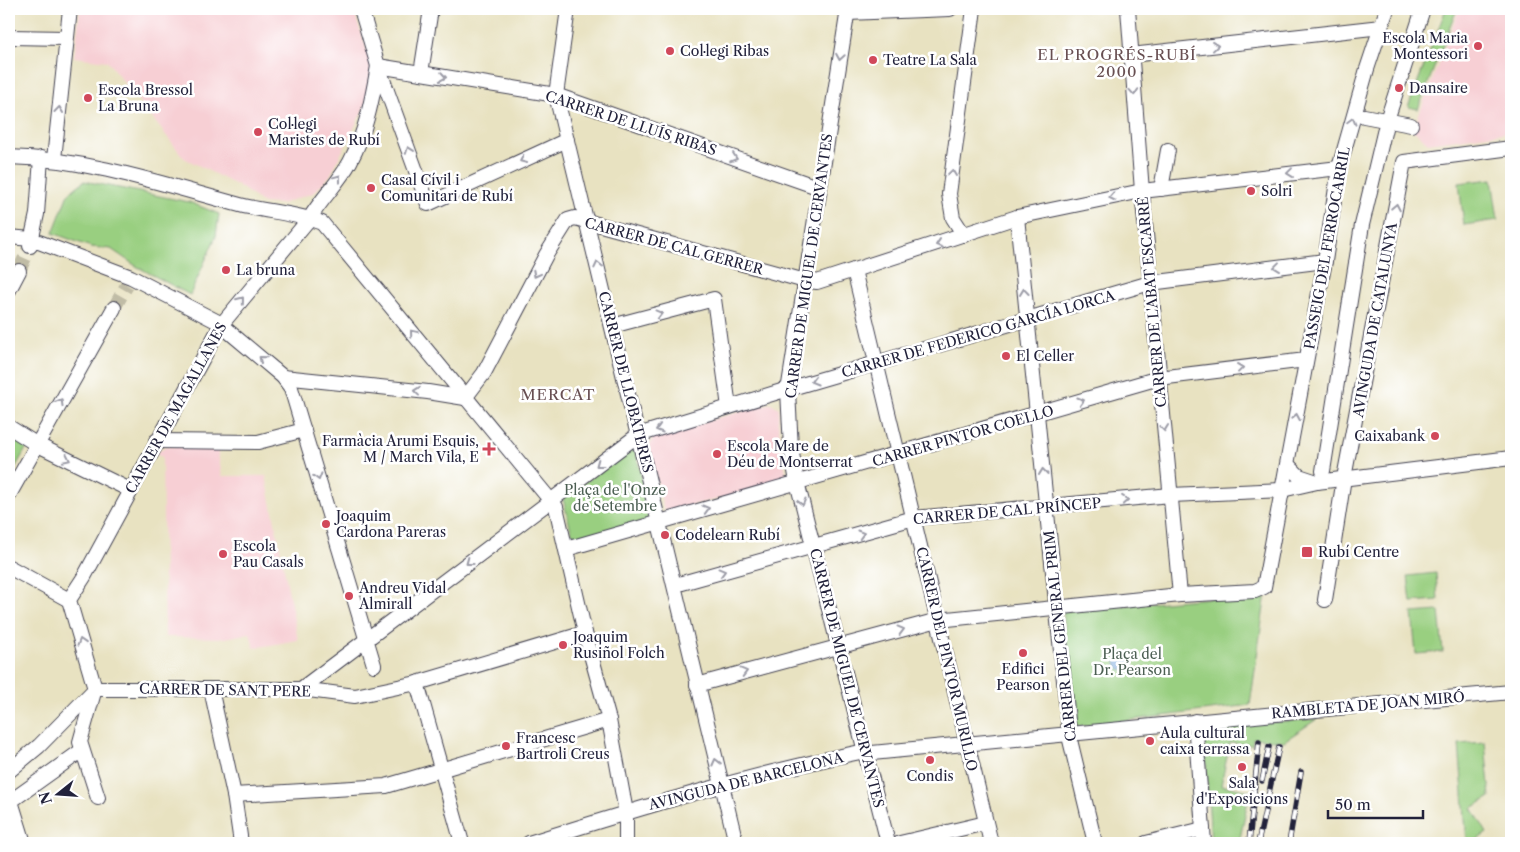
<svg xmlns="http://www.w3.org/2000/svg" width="1520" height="852" viewBox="0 0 1520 852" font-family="'Libre Caslon Text',serif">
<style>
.built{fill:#f7cfd4}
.green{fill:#99cf80;stroke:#5e785e}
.water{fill:#70a2dc;stroke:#49628c}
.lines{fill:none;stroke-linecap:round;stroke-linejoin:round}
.minor-tunnel{stroke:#c0bca6;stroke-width:14;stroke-dasharray:14 7;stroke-linecap:butt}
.minor-casing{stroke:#403f4f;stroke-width:16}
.minor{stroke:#fff;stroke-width:14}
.rail-casing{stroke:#22223b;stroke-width:5.5}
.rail{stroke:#fff;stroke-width:4;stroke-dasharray:11;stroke-linecap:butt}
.minor-bridge-casing{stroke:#403f4f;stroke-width:16;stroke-linecap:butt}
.minor-bridge{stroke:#fff;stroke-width:14}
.oneway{stroke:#9c9ca7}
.poi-dot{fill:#d1495b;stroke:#fff;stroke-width:2}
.labels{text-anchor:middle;stroke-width:5;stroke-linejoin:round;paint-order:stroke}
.poi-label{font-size:14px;fill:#22223b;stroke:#fff;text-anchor:start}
.street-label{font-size:14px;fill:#22223b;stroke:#fff}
.park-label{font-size:14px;fill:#4c5f53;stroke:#fff}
.neighbourhood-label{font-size:15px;letter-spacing:1px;fill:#684f52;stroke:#fff}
</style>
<rect width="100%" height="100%" fill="#fff"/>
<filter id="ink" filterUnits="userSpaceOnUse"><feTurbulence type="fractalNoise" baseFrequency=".02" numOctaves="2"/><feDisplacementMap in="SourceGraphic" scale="10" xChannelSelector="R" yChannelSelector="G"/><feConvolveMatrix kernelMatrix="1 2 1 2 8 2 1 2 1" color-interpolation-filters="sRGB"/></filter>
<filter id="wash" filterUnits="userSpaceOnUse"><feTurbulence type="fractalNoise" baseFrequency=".0096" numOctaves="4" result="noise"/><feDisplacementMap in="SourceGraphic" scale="20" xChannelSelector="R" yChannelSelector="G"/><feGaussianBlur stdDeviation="1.12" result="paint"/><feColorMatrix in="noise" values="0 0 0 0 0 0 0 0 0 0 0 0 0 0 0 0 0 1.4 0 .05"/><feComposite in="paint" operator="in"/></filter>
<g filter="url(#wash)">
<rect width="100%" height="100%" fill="#e8e2c1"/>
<g class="built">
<path d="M 80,9 L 353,9 L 372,65 L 366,104 L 330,176 L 313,193 L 281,204 L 262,203 L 242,188 L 184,158 L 107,61 L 74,57 Z"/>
<path d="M 1459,9 L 1511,9 L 1511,132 L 1428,143 L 1413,130 Z"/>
<path d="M 771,403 L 779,408 L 778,422 L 787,479 L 715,500 L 664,511 L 649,446 L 654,436 Z"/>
<path d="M 166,446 L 217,448 L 222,476 L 266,476 L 298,640 L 254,648 L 250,633 L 226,638 L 165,637 L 162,456 L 157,456 L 159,451 Z"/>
</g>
<g class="green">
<path d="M 1446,9 L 1457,9 L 1418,109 L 1408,107 Z"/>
<path d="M 1492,179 L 1498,220 L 1464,225 L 1459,183 Z"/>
<path d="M 84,181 L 189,202 L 219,214 L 216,236 L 190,295 L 136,266 L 111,249 L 91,247 L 53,233 L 68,194 Z"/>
<path d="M 9,435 L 28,445 L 9,479 Z"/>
<path d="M 634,445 L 652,520 L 574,542 L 563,499 Z"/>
<path d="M 1436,573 L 1438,600 L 1411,602 L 1408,576 Z"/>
<path d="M 1266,593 L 1250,705 L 1076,727 L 1063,611 Z"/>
<path d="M 1439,611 L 1443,652 L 1416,654 L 1412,613 Z"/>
<path d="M 1317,719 L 1284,741 L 1253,738 L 1252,745 L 1230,743 L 1221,785 L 1250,791 L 1239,843 L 1211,843 L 1205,745 L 1209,735 L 1223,726 Z"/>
<path d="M 1485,742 L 1490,797 L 1472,808 L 1487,833 L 1472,843 L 1467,843 L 1459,744 Z"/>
</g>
<circle class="water" cx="1124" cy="662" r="8"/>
</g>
<g filter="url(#ink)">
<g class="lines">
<g class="minor-tunnel">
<path d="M 19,271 L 30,246"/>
<path d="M 114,308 L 127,285"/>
</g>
<defs>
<g id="minor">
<path d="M 361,9 L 378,66 L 428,204 L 567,140"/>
<path d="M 568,9 L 556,95 L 736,843"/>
<path d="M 848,9 L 788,391 L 791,448 L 797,482 L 888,843"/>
<path d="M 1128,9 L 1142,191 L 1180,595"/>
<path d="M 847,13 L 950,9"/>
<path d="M 9,37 L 66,38"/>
<path d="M 1131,55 L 1381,27"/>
<path d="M 378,66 L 556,95 L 820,188"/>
<path d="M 421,73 L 431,9"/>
<path d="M 1364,116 L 1411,125"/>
<path d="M 9,157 C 89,159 163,184 240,205 C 267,212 296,213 322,223 L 556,507 L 585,633 L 609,720 L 626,812 L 626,843"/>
<path d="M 54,159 L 70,9"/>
<path d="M 1161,189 L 1168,150"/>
<path d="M 1017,217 L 1070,740 L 1095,843"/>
<path d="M 964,235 L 953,218 L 949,194 L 974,9"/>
<path d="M 9,237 L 31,239 L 131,277 L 222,324"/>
<path d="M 30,246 L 37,214 L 41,158"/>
<path d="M 854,270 L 991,843"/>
<path d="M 9,290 L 19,271"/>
<path d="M 221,325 L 283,377 L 428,392 L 465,398"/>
<path d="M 612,326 L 714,299 L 729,407"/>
<path d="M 283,377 L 291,388 L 374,665"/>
<path d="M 465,398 L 484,373 L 546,255 L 568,220 L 575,218 L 798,279 L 817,282 L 1017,217 L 1142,191 L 1339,168"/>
<path d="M 9,427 L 36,444 L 130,490"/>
<path d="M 156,441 L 258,442 L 304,430"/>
<path d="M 1288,465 L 1299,476 L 1317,482 L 1511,458"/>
<path d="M 1323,471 L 1362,225 L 1387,120 L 1423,9"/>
<path d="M 9,495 L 114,308"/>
<path d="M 566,549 L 1159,378 L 1306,360"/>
<path d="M 9,567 L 69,600"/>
<path d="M 675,585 L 914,518 L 1171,495 L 1282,490 L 1317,482"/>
<path d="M 1325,600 L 1344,478 L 1404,162 L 1511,148"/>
<path d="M 417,683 L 462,843"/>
<path d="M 697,685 L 938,620 L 1180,595 L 1255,591 L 1264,587 L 1325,261 L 1339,168 L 1367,69 L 1387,9"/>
<path d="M 95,689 L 69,600 L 84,577 L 221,325 L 310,218 C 322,198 339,182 350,162 C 366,132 372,100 378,66"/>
<path d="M 95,689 L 301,689 L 355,696 L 417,683 L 585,633"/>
<path d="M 211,689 L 234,795 L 241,843"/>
<path d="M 301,689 L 638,435 L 788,389 L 1150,283 L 1325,261"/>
<path d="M 94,692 L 80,742 L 98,798"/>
<path d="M 1316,710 L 1511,692"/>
<path d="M 1195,721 L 1204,843"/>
<path d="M 9,771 L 39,746 L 95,689"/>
<path d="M 234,795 L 386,786 L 609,720"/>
<path d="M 24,843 L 11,801 L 81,751"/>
<path d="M 529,843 C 640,808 751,774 865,751 L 872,753 L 1245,717"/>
<path d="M 900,843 L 986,823"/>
<path d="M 1146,843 L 1203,829"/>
</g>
</defs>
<use href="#minor" class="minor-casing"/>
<use href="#minor" class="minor"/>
<defs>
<g id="rail">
<path d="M 1262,781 L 1269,747"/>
<path d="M 1249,843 L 1259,742"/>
<path d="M 1258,843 L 1279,747"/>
<path d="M 1289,843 L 1301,772"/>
</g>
</defs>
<use href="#rail" class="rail-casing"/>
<use href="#rail" class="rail"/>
<defs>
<path id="minor-bridge" d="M 1245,717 L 1316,710"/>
</defs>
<use href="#minor-bridge" class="minor-bridge-casing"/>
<use href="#minor-bridge" class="minor-bridge"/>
</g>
<defs><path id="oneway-chevron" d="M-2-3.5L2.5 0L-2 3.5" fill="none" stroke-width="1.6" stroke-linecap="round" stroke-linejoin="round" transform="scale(1.25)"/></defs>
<g class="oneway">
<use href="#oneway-chevron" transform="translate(1215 46) rotate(-6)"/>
<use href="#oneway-chevron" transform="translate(840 57) rotate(99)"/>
<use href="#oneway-chevron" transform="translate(443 77) rotate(9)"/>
<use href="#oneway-chevron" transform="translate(1134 92) rotate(86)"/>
<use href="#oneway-chevron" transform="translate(59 110) rotate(-84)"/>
<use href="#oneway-chevron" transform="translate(1352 121) rotate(-74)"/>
<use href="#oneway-chevron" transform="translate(409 150) rotate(-110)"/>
<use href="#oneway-chevron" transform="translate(734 158) rotate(19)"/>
<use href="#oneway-chevron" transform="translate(523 160) rotate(155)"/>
<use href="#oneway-chevron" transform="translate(952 173) rotate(-83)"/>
<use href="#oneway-chevron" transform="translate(1290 173) rotate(173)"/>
<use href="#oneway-chevron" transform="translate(338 178) rotate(-53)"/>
<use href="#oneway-chevron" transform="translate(1112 197) rotate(168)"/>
<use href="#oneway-chevron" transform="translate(1396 207) rotate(-79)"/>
<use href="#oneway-chevron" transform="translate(939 244) rotate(162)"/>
<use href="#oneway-chevron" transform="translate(598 265) rotate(-103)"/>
<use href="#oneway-chevron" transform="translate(1277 267) rotate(173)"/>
<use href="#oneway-chevron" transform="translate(536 274) rotate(118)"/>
<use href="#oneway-chevron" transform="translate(1024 292) rotate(-96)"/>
<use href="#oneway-chevron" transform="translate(241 300) rotate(-51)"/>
<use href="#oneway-chevron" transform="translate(659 314) rotate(-15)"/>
<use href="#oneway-chevron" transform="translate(413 333) rotate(-130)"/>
<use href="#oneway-chevron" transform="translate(262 359) rotate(-140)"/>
<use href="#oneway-chevron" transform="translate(1240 368) rotate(-7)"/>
<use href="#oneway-chevron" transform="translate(814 381) rotate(164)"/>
<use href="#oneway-chevron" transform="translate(417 391) rotate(-174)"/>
<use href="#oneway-chevron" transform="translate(1081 401) rotate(-17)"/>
<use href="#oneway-chevron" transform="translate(60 402) rotate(-60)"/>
<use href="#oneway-chevron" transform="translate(1296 417) rotate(-80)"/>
<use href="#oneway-chevron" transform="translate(1164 428) rotate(84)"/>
<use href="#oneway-chevron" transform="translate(659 429) rotate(163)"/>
<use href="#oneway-chevron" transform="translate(67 459) rotate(26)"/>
<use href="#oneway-chevron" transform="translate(599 464) rotate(143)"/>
<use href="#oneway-chevron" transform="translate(1043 472) rotate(-96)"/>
<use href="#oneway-chevron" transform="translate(318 477) rotate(74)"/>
<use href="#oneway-chevron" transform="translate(1125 500) rotate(-5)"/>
<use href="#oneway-chevron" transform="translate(802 502) rotate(75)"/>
<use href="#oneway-chevron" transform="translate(706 509) rotate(-16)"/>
<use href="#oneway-chevron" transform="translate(861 534) rotate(-16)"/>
<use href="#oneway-chevron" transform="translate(469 562) rotate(143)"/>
<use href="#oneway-chevron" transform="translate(722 572) rotate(-15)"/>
<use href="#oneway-chevron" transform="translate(901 630) rotate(-15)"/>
<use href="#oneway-chevron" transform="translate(81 642) rotate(-107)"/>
<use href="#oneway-chevron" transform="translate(744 672) rotate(-15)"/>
<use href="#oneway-chevron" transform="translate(716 762) rotate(-104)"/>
</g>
</g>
<g class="poi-dot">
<circle cx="1478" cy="46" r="5"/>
<circle cx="670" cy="51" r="5"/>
<circle cx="873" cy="60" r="5"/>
<circle cx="1399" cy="88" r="5"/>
<circle cx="88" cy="98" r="5"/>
<circle cx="258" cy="132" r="5"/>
<circle cx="371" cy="188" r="5"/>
<circle cx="1251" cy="191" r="5"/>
<circle cx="226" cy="270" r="5"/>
<circle cx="1006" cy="356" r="5"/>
<circle cx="1435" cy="436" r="5"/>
<path d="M486.5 441.5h5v5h5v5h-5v5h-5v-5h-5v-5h5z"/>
<circle cx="717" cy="454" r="5"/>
<circle cx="326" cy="524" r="5"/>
<circle cx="665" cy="535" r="5"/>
<rect x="1301" y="546" width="12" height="12" rx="2.5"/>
<circle cx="223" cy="554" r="5"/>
<circle cx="349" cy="596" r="5"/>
<circle cx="563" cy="645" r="5"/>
<circle cx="1023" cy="653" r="5"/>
<circle cx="1150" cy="741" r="5"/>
<circle cx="506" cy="746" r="5"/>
<circle cx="930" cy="760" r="5"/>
<circle cx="1242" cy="767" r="5"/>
</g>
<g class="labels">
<g class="poi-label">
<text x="1468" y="43" text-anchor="end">Escola Maria<tspan x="1468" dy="16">Montessori</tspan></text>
<text x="680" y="56">Col·legi Ribas</text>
<text x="883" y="65">Teatre La Sala</text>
<text x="1409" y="93">Dansaire</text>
<text x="98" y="95">Escola Bressol<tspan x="98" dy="16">La Bruna</tspan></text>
<text x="268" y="129">Col·legi<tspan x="268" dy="16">Maristes de Rubí</tspan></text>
<text x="381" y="185">Casal Cívil i<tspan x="381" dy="16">Comunitari de Rubí</tspan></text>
<text x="1261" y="196">Solri</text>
<text x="236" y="275">La bruna</text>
<text x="1016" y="361">El Celler</text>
<text x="1425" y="441" text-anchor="end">Caixabank</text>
<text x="479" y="446" text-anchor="end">Farmàcia Arumi Esquis,<tspan x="479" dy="16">M / March Vila, E</tspan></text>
<text x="727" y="451">Escola Mare de<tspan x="727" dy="16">Déu de Montserrat</tspan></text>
<text x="336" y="521">Joaquim<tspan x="336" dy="16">Cardona Pareras</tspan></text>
<text x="675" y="540">Codelearn Rubí</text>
<text x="233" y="551">Escola<tspan x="233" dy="16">Pau Casals</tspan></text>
<text x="1318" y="557">Rubí Centre</text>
<text x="359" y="593">Andreu Vidal<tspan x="359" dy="16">Almirall</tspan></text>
<text x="573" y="642">Joaquim<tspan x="573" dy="16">Rusiñol Folch</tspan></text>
<text x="1023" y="674" text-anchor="middle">Edifici<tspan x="1023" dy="16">Pearson</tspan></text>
<text x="1160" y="738">Aula cultural<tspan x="1160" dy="16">caixa terrassa</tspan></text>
<text x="516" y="743">Francesc<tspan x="516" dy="16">Bartroli Creus</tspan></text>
<text x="930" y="781" text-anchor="middle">Condis</text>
<text x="1242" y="788" text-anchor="middle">Sala<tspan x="1242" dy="16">d'Exposicions</tspan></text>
</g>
<g class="street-label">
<text transform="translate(631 123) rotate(18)" y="5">CARRER DE LLUÍS RIBAS</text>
<text transform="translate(674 246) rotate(15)" y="5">CARRER DE CAL GERRER</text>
<text transform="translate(1327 248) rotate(-80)" y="5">PASSEIG DEL FERROCARRIL</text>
<text transform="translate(809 266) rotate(-82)" y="5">CARRER DE MIGUEL DE CERVANTES</text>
<text transform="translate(1152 302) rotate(-95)" y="5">CARRER DE L'ABAT ESCARRÉ</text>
<text transform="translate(1375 320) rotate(-80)" y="5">AVINGUDA DE CATALUNYA</text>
<text transform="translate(978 334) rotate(-16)" y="5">CARRER DE FEDERICO GARCÍA LORCA</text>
<text transform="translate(626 382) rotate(76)" y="5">CARRER DE LLOBATERES</text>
<text transform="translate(176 408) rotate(-61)" y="5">CARRER DE MAGALLANES</text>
<text transform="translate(963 436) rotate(-16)" y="5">CARRER PINTOR COELLO</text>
<text transform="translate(1007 511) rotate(-5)" y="5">CARRER DE CAL PRÍNCEP</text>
<text transform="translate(1060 636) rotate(-96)" y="5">CARRER DEL GENERAL PRIM</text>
<text transform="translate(947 659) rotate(77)" y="5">CARRER DEL PINTOR MURILLO</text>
<text transform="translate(847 678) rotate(76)" y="5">CARRER DE MIGUEL DE CERVANTES</text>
<text transform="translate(225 690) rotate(1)" y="5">CARRER DE SANT PERE</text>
<text transform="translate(1368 705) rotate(-5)" y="5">RAMBLETA DE JOAN MIRÓ</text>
<text transform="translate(746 781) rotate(-14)" y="5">AVINGUDA DE BARCELONA</text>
</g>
<g class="park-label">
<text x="615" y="495">Plaça de l'Onze<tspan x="615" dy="16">de Setembre</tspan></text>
<text x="1132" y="659">Plaça del<tspan x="1132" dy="16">Dr. Pearson</tspan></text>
</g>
<g class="neighbourhood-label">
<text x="1117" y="60">EL PROGRÉS-RUBÍ<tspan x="1117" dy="17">2000</tspan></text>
<text x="558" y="400">MERCAT</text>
</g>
</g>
<rect width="1520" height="852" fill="none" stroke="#fff" stroke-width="30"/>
<g transform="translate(58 794) rotate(253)" stroke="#ffffff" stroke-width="4" paint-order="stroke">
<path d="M0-4L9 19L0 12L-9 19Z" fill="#22223b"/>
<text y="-8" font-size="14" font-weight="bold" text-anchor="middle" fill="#22223b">N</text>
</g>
<path d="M1328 810v8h95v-8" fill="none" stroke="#22223b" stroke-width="2.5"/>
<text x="1335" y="810" font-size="15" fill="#22223b" stroke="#ffffff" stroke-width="4" paint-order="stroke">50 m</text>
</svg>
